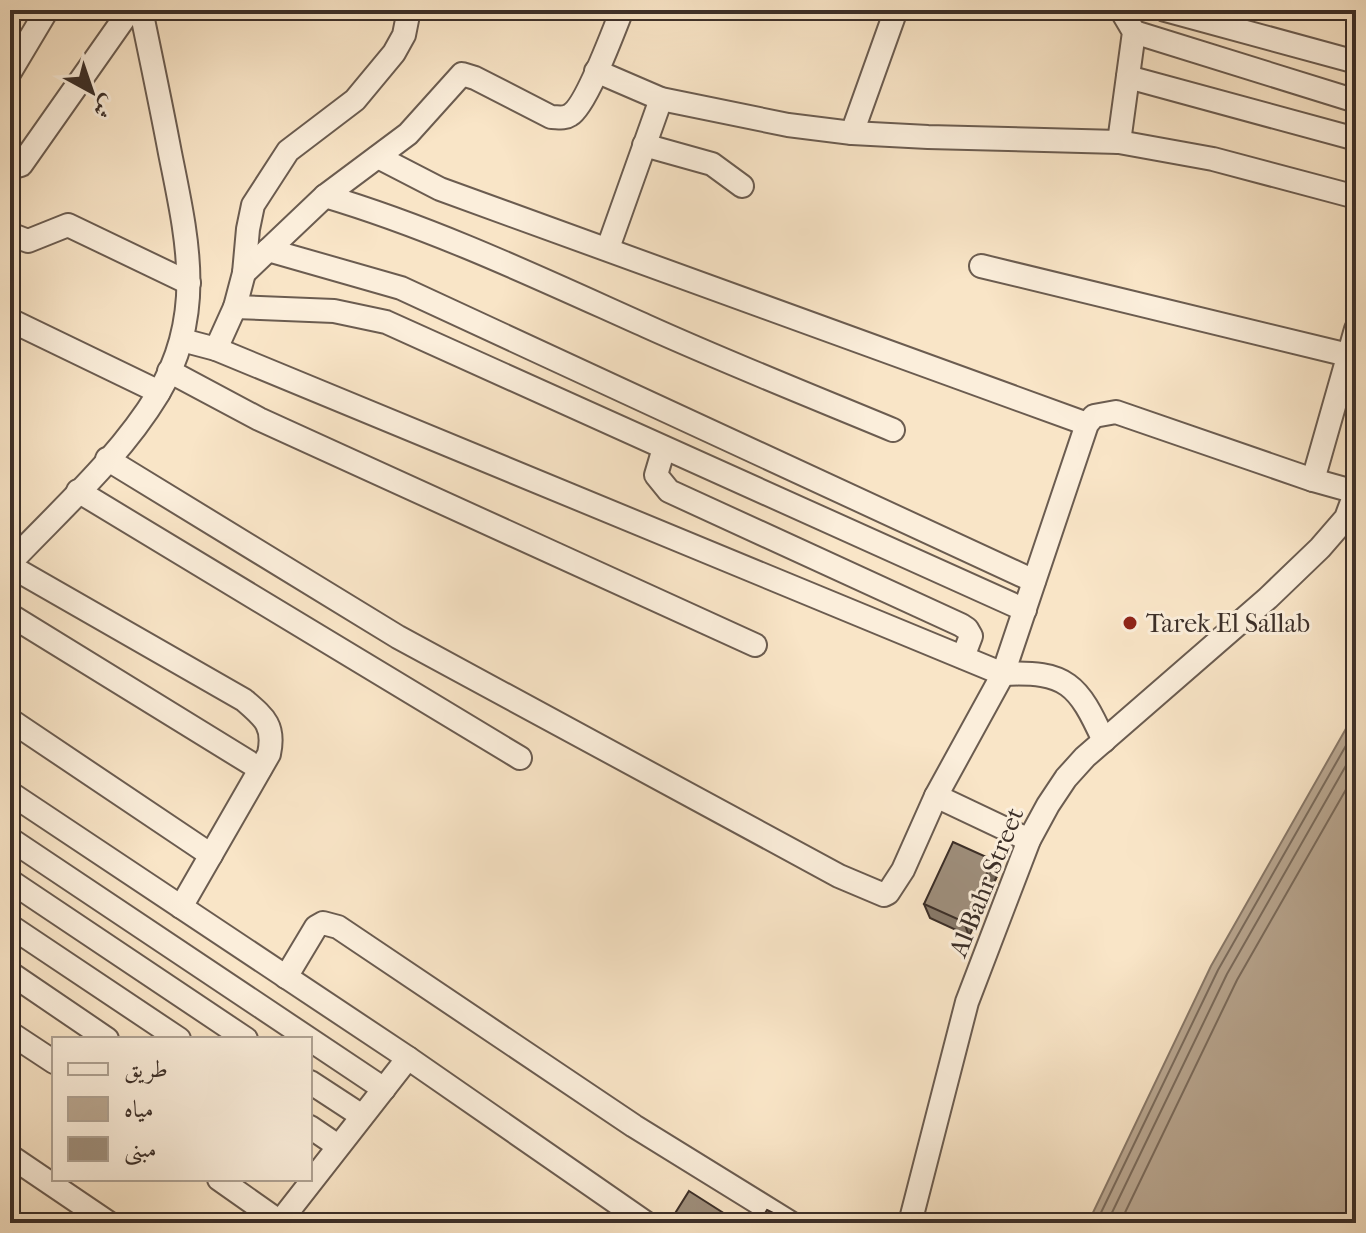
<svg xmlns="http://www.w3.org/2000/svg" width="1366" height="1233" viewBox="0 0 1366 1233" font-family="'IM FELL French Canon',Amiri,serif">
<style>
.water{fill:#b9a791;stroke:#877767;stroke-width:2}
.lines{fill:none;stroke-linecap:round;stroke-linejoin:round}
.shore{stroke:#7a6b5c;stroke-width:2}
.minor-casing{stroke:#6b5c50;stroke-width:26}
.minor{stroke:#fbeedb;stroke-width:22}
.wall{fill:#887a6a;stroke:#3c2f28;stroke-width:2}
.shaded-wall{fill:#6f6356;stroke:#3c2f28;stroke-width:2}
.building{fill:#9e8e7b;stroke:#3c2f28;stroke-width:2}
.poi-dot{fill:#8f2418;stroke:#fbeedb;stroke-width:3}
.labels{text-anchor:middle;stroke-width:6;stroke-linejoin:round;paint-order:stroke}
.poi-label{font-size:26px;fill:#3c2f28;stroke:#fbeedb;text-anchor:start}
.street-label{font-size:26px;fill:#3c2f28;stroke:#fbeedb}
</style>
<rect width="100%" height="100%" fill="#f9e5c7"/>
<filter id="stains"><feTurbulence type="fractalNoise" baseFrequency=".0025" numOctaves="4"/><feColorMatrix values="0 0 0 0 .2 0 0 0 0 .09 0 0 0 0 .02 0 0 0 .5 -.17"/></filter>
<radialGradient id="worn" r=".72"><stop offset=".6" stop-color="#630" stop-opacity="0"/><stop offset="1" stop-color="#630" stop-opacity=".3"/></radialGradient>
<path class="water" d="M 1356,711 L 1356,1223 L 1088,1223 L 1211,966 Z"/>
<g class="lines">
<g class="shore">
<path d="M 1096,1223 L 1218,970 L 1356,728"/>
<path d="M 1107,1223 L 1227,974 L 1356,748"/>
<path d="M 1120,1223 L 1237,980 L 1356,772"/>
</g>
<defs>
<g id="minor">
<path d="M 1165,10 L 1356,62"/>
<path d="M 1134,32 L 1356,101"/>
<path d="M 596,71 L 661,99 L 788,125 L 852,133 L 928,137 L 1119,142 L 1213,159 L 1356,197"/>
<path d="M 10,72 L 47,10"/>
<path d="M 1128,77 L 1356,139"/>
<path d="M 852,133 L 896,10"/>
<path d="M 1119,142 L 1134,32 L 1121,10"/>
<path d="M 644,145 L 712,164 L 742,186"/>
<path d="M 378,157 L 440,189 L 1087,424"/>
<path d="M 10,168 L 21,165 L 130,10"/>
<path d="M 325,196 C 436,229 541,279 646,326 C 728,363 811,396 893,430"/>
<path d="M 10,234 L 28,241 L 68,225 L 189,283"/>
<path d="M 608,248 L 661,99"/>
<path d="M 268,250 L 401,288 L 1034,581"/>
<path d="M 981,266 L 1348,355"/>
<path d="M 244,273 L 325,196 L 408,134 L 462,74 L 475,78 L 551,117 C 558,117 564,119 570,115 C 586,106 614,30 622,10"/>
<path d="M 235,307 L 334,311 L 386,322 L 1025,610"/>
<path d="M 10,320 L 159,392"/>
<path d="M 182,340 L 216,349 L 235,307 L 244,273 L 248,229 L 253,205 L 288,151 L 355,100 L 394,53 L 404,35 L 409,10"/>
<path d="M 216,349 L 1003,674 C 1067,671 1078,684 1104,741"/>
<path d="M 169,371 L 259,419 L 755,645"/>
<path d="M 664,448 L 656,475 L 669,491 L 961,625 L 967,629 L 971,636 L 963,657"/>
<path d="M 107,459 L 398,637 L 839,876 L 884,895 L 888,893 L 903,870 L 936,796 L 1003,674 L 1087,424 L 1094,416 L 1116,412 L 1313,480 L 1356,492"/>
<path d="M 1313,480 L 1356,329"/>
<path d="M 78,491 L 520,758"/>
<path d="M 10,563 C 60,510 120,457 158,394 C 206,314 187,238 170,153 C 161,105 151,58 141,10"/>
<path d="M 10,566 L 244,700 C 265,718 275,726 269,754 L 181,907"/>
<path d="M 10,615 L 260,769"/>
<path d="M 10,720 L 211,855"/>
<path d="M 10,793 L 408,1058 L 646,1223"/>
<path d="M 936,796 L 1029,840"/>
<path d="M 10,839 L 384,1089"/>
<path d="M 10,881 L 246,1039"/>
<path d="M 10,926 L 179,1039"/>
<path d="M 10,973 L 107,1039"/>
<path d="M 286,977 L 316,927 L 323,923 L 338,927 L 634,1126 L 791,1223"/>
<path d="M 10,1033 L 54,1062"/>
<path d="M 310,1082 L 362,1116"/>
<path d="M 310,1127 L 338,1146"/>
<path d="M 10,1156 L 109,1223"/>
<path d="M 219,1179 L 280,1222"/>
<path d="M 279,1223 L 408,1058"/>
<path d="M 910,1223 L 967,1002 L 1029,840 L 1048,805 L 1066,778 L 1085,757 L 1268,598 L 1320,548 L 1346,518 L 1356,491"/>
</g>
</defs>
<use href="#minor" class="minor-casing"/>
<use href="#minor" class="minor"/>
</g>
<path class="wall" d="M 998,874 L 969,936 L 930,918 L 924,904 Z"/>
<path class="shaded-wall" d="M 993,860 L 998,874 L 969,936 L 964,922 Z"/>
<g class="building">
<path d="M 953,842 L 993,860 L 964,922 L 924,904 Z"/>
<path d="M 689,1191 L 736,1221 L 734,1223 L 669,1223 Z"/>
<path d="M 767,1210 L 783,1218 L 794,1213 L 812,1223 L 759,1223 Z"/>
</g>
<circle class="poi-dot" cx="1130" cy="623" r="8"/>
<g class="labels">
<g class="poi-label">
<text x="1146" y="632">Tarek El Sallab</text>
</g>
<g class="street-label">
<text transform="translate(986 882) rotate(-68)" y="9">Al Bahr Street</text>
</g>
</g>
<rect width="1366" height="1233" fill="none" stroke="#f9e5c7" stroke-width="40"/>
<rect x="12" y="12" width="1342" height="1209" fill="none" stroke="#3c2f28" stroke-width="4"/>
<rect x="20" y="20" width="1326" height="1193" fill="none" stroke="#3c2f28" stroke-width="2"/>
<rect x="52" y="1037" width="260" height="144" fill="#fbeedb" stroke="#afa293" stroke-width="2"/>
<rect x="68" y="1063" width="40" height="12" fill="#fbeedb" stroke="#afa293" stroke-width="2"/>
<text x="124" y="1077" font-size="24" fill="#3c2f28">طريق</text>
<rect x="68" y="1097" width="40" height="24" fill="#b9a791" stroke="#afa293" stroke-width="2"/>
<text x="124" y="1117" font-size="24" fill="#3c2f28">مياه</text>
<rect x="68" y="1137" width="40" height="24" fill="#9e8e7b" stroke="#afa293" stroke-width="2"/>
<text x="124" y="1157" font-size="24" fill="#3c2f28">مبنى</text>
<g transform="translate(92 92) rotate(140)" stroke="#fbeedb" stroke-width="6" paint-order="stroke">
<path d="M0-6L14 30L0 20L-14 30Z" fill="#3c2f28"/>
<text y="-12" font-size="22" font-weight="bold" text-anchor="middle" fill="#3c2f28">ش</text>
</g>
<rect width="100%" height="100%" filter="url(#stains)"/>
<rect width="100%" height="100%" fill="url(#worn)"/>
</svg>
